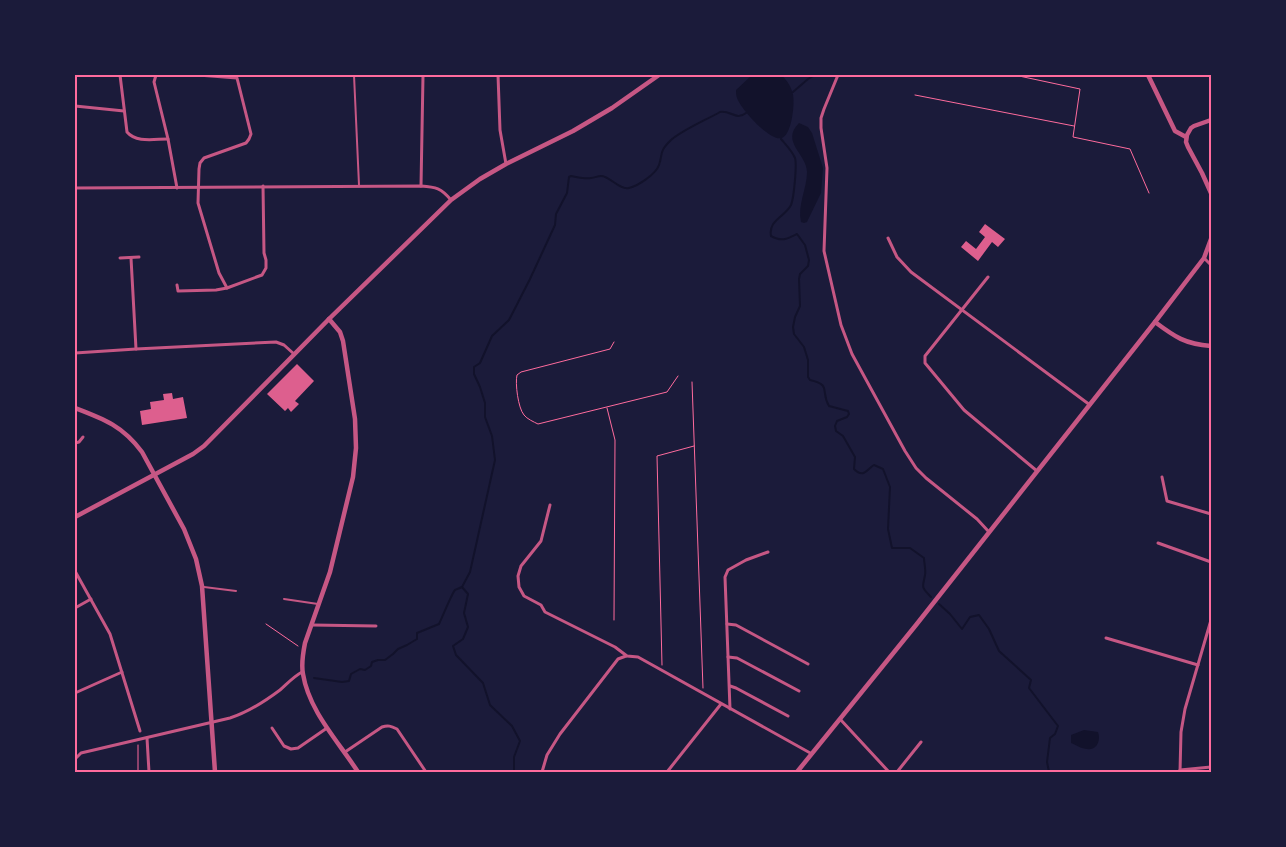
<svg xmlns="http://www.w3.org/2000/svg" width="1286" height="847" viewBox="0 0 1286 847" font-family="'IBM Plex Sans',sans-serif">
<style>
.water{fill:#12122b}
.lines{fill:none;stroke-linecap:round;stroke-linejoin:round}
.stream{stroke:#12122b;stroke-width:2}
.building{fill:#dd5f8e}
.path{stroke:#ff6b9d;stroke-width:1}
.service{stroke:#c65784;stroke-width:2}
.minor{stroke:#c65784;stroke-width:3}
.tertiary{stroke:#c65784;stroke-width:4.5}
.neatline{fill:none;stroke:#ff6b9d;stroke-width:2}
</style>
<rect width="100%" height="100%" fill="#1b1b3a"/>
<g class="water">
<path d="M 752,75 L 781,75 C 786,79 790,85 792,91 C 796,99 792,135 782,138 C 770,142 741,109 737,98 C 736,95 736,93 736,90 Z"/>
<path d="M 799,123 L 808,127 L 812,133 L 823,168 L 821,193 L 807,222 L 804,223 L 801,222 C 797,205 807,189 807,172 C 807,154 780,142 799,123 Z"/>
<path d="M 1084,730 L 1098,732 C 1101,740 1097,751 1087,749 C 1082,749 1076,745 1071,743 L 1071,735 Z"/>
</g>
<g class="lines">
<g class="stream">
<path d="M 793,92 L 808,79 L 815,75"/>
<path d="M 781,139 C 786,145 792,151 795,158 C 797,164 794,198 791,205 C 785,217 768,220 771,236 C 782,242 787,239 797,234 L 805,245 L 809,260 L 808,266 L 800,274 L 799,279 L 800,306 L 795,317 L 793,327 L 794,334 L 804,347 L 808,360 L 808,377 L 810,380 C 832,385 820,391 829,406 L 848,411 L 849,414 L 847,417 L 837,421 L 835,426 L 836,431 L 843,436 L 855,457 L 854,469 C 864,479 867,469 874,465 L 883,469 L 890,487 L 888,529 L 892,548 L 910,548 L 924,558 C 924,563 926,569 925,575 C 923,587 920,586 931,597"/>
<path d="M 462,587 L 470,572 L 495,460 L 492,436 L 485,417 L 485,403 L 480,387 L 474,374 L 474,367 L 480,363 L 492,336 L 509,320 L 530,279 L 555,225 L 556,214 L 567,193 L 569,177 L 571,176 C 577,177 585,179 591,178 C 596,178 600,174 605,177 C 613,180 621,190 629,188 C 638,186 656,174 659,165 C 663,153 659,152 670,141 C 680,131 706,120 720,112 C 731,110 736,121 746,113"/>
<path d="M 462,587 L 468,594 L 464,613 L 468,627 L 463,639 L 453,646 L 456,655 L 483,683 L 490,705 L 512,726 L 520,741 L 514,757 L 514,772"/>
<path d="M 939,604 L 950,614 L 962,629 L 970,617 L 979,615 L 989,629 L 999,651 L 1031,680 L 1029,688 L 1058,726 L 1055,734 L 1050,738 L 1047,762 L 1049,772"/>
<path d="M 314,678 L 342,682 L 349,681 L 351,674 L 360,669 L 365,670 L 371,666 L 372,662 L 378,660 L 385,660 L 393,654 L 398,649 L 407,645 L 417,639 L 417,633 L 439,624 C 442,618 452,593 455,590 C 457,589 460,588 462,587"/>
</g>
</g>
<g class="building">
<path d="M 985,224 L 1005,239 L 998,247 L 992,242 L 978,261 L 961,247 L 966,241 L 976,249 L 985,237 L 979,232 Z"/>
<path d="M 297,364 L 314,381 L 295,401 L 299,404 L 291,412 L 288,408 L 285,411 L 267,394 Z"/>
<path d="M 172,393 L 173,399 L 183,397 L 187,418 L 142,425 L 140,411 L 151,409 L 150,402 L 164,400 L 163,394 Z"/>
</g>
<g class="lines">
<g class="path">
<path d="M 1019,76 L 1080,89 L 1073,137 L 1130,149 L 1149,193"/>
<path d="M 915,95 L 1074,126"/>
<path d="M 614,342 L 610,349 L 521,372 L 517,375 C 515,383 518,408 524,415 C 527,419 534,422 538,424 L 667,392 L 678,376"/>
<path d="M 692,382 L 703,688"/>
<path d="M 607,408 L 615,440 L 614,620"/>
<path d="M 266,624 L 298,646"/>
<path d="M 662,665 L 657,456 L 694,446"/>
<path d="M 138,745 L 138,772"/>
</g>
<g class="service">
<path d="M 354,75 L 359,185"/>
<path d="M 204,587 L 236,591"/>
<path d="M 284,599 L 318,604"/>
</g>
<g class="minor">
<path d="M 120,75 L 127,132 C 136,143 154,139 168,139"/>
<path d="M 156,75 L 154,82 L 168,139 L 177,188"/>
<path d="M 198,75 L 237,78 L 251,134 L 249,139 L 246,143 L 204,158 L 200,163 L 199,169 L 198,203 L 219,273 L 227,288"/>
<path d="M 498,75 L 500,130 L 506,164"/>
<path d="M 838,75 L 824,109 L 821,118 L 821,128 L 827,168 L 824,251 L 841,325 L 852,354 L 905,451 L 916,468 L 926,478 L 977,519 L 989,532"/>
<path d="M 75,106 L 124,111"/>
<path d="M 421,186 L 423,76"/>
<path d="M 75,188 L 421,186 C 436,187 441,188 451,200"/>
<path d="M 888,238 L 897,257 L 911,272 L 1090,405"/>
<path d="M 120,258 L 139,257"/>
<path d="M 131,258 L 136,349"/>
<path d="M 1204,258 L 1211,265"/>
<path d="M 988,277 L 925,356 L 925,363 L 964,410 L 1037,471"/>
<path d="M 177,285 L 178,291 L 216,290 L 227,288 L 262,275 L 266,268 L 266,260 L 264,253 L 263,186"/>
<path d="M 75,353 L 136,349 L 276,342 L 284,345 L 294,354"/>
<path d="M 75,443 L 79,442 L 83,437"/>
<path d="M 1162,477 L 1167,501 L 1211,514"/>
<path d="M 550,505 L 541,541 L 521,566 L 518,576 L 519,587 L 524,596 L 541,605 L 545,612 L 615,647 L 627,656 L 638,657 L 812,754"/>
<path d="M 1158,543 L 1211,562"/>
<path d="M 75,571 L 110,634 L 140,731"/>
<path d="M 75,608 L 91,599"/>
<path d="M 727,624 L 736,625 L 808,664"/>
<path d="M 312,625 L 376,626"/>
<path d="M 1106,638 L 1198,665"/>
<path d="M 728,657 L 737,658 L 799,691"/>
<path d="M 730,686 L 736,688 L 788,716"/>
<path d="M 75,693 L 122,672"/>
<path d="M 730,709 L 725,577 L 728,570 L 746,560 L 768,552"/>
<path d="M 840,719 L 889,772"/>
<path d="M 272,728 L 284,746 L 291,749 L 298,748 L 327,728"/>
<path d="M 147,738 L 149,772"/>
<path d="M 345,752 L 382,727 C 388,725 391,726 397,729 L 426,772"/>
<path d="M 75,759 L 81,753 L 230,718 C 249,712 264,702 280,690 C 287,684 293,677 302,672"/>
<path d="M 1180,770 L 1211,767"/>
<path d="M 542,772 L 547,755 L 560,734 L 618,659 L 626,656"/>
<path d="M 667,772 L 721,704"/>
<path d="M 897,772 L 921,742"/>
<path d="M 1180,772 L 1181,732 L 1185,709 L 1211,620"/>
</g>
<g class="tertiary">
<path d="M 1148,75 L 1175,131 L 1186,137"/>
<path d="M 1211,120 L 1194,126 L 1191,128 L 1187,135 L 1186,142 L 1188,147 L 1202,173 L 1211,193"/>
<path d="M 329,319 L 340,332 L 343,341 L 355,419 L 356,448 L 353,477 L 330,572 L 305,643 C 303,653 301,664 303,674 C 309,711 338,741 358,772"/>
<path d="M 1155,322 C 1175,337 1185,344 1211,346"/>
<path d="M 75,408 C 104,419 123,426 142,452 L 184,529 L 196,559 L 202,586 L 215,772"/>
<path d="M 75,517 L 193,454 L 204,446 L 329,319 L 451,200 L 480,179 L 506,164 L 573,131 L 612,108 L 659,75"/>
<path d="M 797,772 L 916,625 L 1155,322 L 1204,258 L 1211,239"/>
</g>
</g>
<rect width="1286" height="847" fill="none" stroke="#1b1b3a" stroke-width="152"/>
<rect x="76" y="76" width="1134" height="695" class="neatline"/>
</svg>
